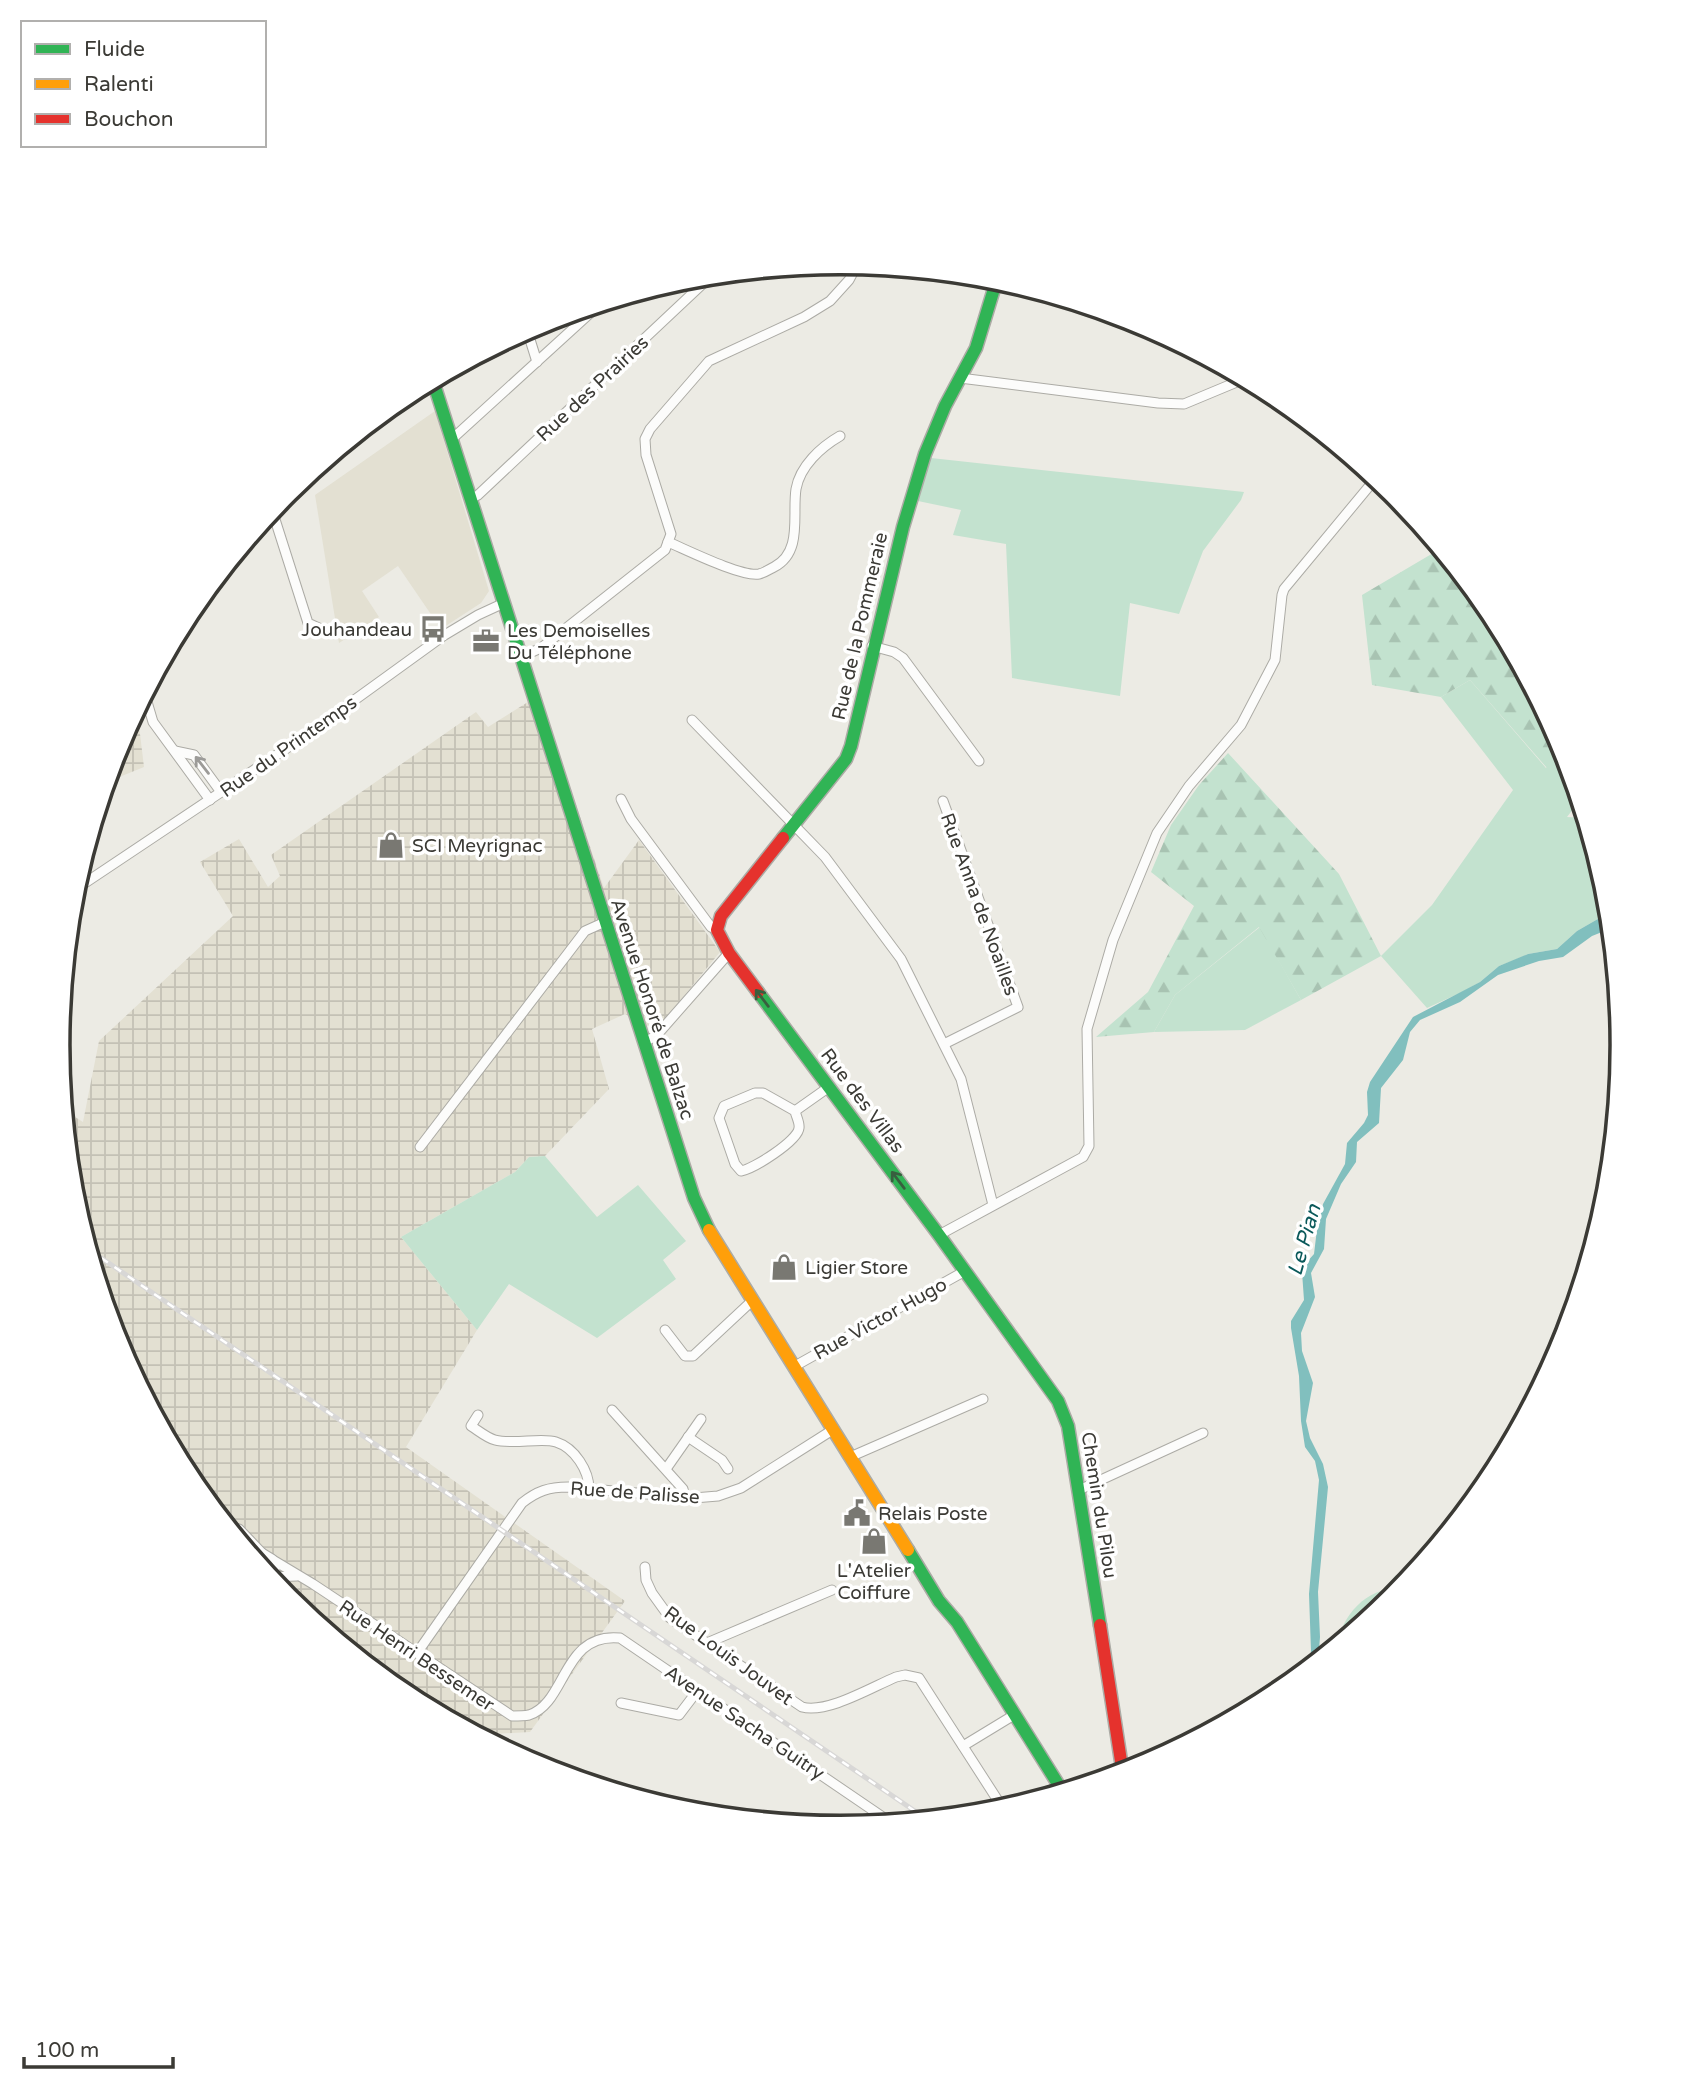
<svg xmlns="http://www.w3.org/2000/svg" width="1681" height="2092" viewBox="0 0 1681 2092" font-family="'Varela Round',sans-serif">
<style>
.built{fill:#e3e0d2}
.industrial{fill:url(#industrial-grid)}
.green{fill:#c3e2cf}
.forest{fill:url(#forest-firs)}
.water{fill:#81bfbe}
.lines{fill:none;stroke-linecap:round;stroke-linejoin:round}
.street-casing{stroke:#acaba5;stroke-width:11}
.fast-casing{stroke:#acaba5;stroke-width:15}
.slow-casing{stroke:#acaba5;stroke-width:15}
.jam-casing{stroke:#acaba5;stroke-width:15}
.street{stroke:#fcfcfb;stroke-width:9}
.fast{stroke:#30b455;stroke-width:12}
.slow{stroke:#ff9f0a;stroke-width:12}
.jam{stroke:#e5322d;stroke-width:12}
.rail-casing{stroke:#d8d7d6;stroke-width:5}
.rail{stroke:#fff;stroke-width:2.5;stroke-dasharray:8;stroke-linecap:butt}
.oneway{stroke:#9c9b98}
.oneway2{stroke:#385f3f}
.labels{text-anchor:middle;stroke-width:7;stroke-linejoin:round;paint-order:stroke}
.street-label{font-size:19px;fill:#3b3a35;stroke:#fff}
.poi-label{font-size:19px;fill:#3b3a35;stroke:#fff;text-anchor:start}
.water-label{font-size:21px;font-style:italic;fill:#0a595a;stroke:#fff}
.rim{fill:none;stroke:#3b3a35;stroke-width:3.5}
</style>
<defs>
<pattern id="industrial-grid" width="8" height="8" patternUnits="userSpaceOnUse" patternTransform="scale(1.75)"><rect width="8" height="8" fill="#e3e0d2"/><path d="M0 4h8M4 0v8" fill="none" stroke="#c4c1b5"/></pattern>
<pattern id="forest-firs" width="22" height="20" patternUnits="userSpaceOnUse" patternTransform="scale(1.75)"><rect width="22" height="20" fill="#c3e2cf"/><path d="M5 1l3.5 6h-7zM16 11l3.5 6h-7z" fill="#a8c3b2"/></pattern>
</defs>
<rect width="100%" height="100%" fill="#ecebe4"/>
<path class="built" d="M 435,411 L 489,591 L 481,603 L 441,629 L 398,566 L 362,591 L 379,617 L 339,643 L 315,495 Z"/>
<g class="industrial">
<path d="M 539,695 L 604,888 L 639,840 L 720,952 L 656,1030 L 625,1014 L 592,1029 L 609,1089 L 545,1156 L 529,1157 L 515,1172 L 401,1237 L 477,1330 L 406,1447 L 625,1601 L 530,1732 L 476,1735 L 405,1697 L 287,1599 L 189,1481 L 117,1345 L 73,1198 L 64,1110 L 83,1122 L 99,1041 L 233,916 L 200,862 L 239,839 L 268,887 L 280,876 L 271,855 L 476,712 L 488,727 Z"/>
<path d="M 137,709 L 144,767 L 107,782 L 117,746 Z"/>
</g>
<g class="green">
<path d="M 931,458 L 1244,492 L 1241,500 L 1203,551 L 1179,614 L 1130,603 L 1120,696 L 1012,678 L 1006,544 L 953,535 L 961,510 L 918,501 Z"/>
<path d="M 1470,680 L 1546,768 L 1564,747 L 1580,800 L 1567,817 L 1585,818 L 1608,894 L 1610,912 L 1577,931 L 1557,949 L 1528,954 L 1512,961 L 1499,966 L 1480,982 L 1462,992 L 1427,1008 L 1381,956 L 1432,905 L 1513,790 L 1441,697 Z"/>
<path d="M 1260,927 L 1301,1000 L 1245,1030 L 1154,1032 L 1175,995 Z"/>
<path d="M 545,1156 L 597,1217 L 638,1185 L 686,1241 L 663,1260 L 676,1279 L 597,1338 L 509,1284 L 477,1330 L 401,1237 L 515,1172 L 529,1157 Z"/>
<path d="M 1396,1575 L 1407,1583 C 1404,1587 1400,1594 1396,1596 C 1386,1600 1378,1599 1369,1606 C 1354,1617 1351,1635 1337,1646 C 1342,1615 1366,1588 1399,1588 L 1391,1581 Z"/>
</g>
<g class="forest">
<path d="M 1440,549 L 1492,611 L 1564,747 L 1547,768 L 1470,680 L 1441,697 L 1372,685 L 1362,595 Z"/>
<path d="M 1228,753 L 1339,874 L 1381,956 L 1301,1000 L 1259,927 L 1175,995 L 1154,1032 L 1096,1037 L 1148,992 L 1194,906 L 1151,872 L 1171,825 L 1199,785 Z"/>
</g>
<path class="water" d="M 1610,912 L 1611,924 L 1607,930 L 1592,936 L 1563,957 L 1539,961 L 1498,975 L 1460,1002 L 1420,1020 L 1410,1032 L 1403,1060 L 1381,1088 L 1379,1123 L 1357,1142 L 1356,1162 L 1341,1184 L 1326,1219 L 1324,1249 L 1311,1273 L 1315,1297 L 1301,1333 L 1302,1351 L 1313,1383 L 1306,1421 L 1310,1438 L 1323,1464 L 1328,1487 L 1318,1592 L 1320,1637 L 1318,1662 L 1308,1670 L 1311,1651 L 1309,1594 L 1319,1480 L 1315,1461 L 1305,1447 L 1301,1421 L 1299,1376 L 1291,1328 L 1291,1321 L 1304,1300 L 1302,1272 L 1306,1263 L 1314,1254 L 1317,1229 L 1323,1204 L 1345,1164 L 1347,1143 L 1364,1123 L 1368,1115 L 1367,1092 L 1370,1082 L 1413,1017 L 1480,982 L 1499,966 L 1528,954 L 1557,949 L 1577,931 Z"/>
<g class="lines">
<defs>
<g id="street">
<path d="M 527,330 L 537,362"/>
<path d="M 960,378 L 1158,403 L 1184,404 L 1244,379"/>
<path d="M 452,439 L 598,306"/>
<path d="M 472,498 L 478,495 L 711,276"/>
<path d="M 272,510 L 308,623 L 321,629"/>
<path d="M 668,542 C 687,550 741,577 759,574 C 764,573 770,569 774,567 C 803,552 792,515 796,489 C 800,466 821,447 840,436"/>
<path d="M 872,646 L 894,652 L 903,658 L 979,761"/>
<path d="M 521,657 L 541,648 L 665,550 L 671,534 L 646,455 L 645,439 L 650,429 L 709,361 L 804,317 L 830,301 L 849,280 L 857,265"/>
<path d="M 145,695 L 153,722 L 210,800"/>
<path d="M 692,720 L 825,857 L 901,959 L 961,1079 L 993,1205"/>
<path d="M 175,751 L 194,755 L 221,792"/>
<path d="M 621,799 L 631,819 L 711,927 L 717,930"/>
<path d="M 943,801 L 1018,1007 L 944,1044"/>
<path d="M 73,891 L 302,738 L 443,636 L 478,615 L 504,603"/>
<path d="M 644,1042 L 656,1036 L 729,953"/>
<path d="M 755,1093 L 763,1093 L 795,1111 C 796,1116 800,1123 799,1128 C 798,1141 753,1169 741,1171 L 735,1164 L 719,1118 L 724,1106 Z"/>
<path d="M 795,1111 L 829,1087"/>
<path d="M 420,1147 L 585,931 L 605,922"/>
<path d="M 939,1235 L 1083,1157 L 1089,1146 L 1087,1029 L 1113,940 L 1157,833 L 1189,786 L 1241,725 L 1275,660 L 1282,595 L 1284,589 L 1376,478"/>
<path d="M 665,1330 L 685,1356 L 693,1356 L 753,1300"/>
<path d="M 795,1366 L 965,1271"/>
<path d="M 612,1410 L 683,1489 L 685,1497"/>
<path d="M 478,1415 L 471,1426 C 479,1431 487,1438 495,1440 C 513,1445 542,1437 556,1442 C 575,1448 589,1471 589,1489"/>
<path d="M 688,1437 L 722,1460 L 728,1469"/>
<path d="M 850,1457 L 983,1399"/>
<path d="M 666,1469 L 701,1419"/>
<path d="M 1079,1490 L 1203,1433"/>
<path d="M 223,1521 L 232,1527 L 239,1529 L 262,1553"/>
<path d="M 233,1529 L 246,1549"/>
<path d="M 252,1557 L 262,1553 L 272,1559 L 275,1570 L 269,1578"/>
<path d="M 273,1560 L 313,1584 L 512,1716 C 517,1716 524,1716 529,1715 C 567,1703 562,1632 620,1638 L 893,1824"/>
<path d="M 645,1567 L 646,1580 L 652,1593 L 670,1618 L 802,1707 C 827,1714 872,1687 896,1677 L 905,1675 L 919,1678 L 1004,1810"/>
<path d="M 270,1577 L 297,1576"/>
<path d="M 707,1643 L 832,1590"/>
<path d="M 417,1653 L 522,1503 C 537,1491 549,1487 568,1487 L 694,1498 L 718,1496 L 741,1488 L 834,1429"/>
<path d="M 621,1703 L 679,1715 L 698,1690"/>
<path d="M 963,1746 L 1014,1715"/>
<path d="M 569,1778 L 584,1778 L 725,1817"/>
</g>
<g id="fast">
<path d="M 433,381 L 694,1198 L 709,1230"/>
<path d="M 783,838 L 846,759 L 851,746 L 903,527 L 925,454 L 945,406 L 976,348 L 997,279"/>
<path d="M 758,992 L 939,1235 L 1058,1401 L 1068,1426 L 1100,1625"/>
<path d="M 908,1550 L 939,1601 L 957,1622 L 1063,1792"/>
</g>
<path id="slow" d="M 709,1230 L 908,1550"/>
<g id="jam">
<path d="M 758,992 L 729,953 L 717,930 L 721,916 L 783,838"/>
<path d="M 1100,1625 L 1123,1774"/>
</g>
</defs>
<use href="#street" class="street-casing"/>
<use href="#fast" class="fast-casing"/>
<use href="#slow" class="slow-casing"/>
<use href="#jam" class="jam-casing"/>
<use href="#street" class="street"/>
<use href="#fast" class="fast"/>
<use href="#slow" class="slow"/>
<use href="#jam" class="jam"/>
<defs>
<path id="rail" d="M 88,1249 L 928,1820"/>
</defs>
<use href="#rail" class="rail-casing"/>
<use href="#rail" class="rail"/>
</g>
<defs><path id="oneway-shaft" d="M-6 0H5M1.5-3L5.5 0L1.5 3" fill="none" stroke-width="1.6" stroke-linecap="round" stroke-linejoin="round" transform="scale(1.75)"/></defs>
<use class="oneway" href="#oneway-shaft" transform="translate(202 765) rotate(-128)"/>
<g class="oneway2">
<use href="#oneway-shaft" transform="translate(762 998) rotate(-127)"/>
<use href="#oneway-shaft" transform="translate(898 1180) rotate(-127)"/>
</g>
<defs>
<symbol id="bus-bare" viewBox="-9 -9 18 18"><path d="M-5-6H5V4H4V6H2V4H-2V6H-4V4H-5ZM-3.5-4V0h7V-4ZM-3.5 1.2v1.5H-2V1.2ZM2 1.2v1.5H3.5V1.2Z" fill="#797872" stroke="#fff" stroke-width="2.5" paint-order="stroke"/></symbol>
<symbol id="office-bare" viewBox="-9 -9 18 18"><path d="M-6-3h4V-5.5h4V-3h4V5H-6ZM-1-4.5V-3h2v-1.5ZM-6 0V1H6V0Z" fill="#797872" stroke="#fff" stroke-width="2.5" paint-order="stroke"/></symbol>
<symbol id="shop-bare" viewBox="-9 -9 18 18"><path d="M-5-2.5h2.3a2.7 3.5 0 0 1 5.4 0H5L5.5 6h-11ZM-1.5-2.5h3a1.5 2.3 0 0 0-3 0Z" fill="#797872" stroke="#fff" stroke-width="2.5" paint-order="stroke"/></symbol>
<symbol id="civic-bare" viewBox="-9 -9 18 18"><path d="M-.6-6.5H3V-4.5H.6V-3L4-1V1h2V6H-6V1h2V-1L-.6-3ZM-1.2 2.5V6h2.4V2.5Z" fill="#797872" stroke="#fff" stroke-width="2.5" paint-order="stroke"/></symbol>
</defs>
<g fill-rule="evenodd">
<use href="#bus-bare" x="414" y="610" width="38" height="38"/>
<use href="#office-bare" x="467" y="622" width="38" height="38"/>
<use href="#shop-bare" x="372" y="826" width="38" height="38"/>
<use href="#shop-bare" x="765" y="1248" width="38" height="38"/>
<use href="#civic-bare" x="838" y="1494" width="38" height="38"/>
<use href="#shop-bare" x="855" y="1522" width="38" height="38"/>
</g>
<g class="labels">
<g class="street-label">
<text transform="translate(592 388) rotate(-43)" y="7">Rue des Prairies</text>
<text transform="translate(859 626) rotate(-77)" y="7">Rue de la Pommeraie</text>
<text transform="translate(288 746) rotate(-35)" y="7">Rue du Printemps</text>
<text transform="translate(980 904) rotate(70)" y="7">Rue Anna de Noailles</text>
<text transform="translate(653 1009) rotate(72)" y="7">Avenue Honoré de Balzac</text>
<text transform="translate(863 1100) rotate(53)" y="7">Rue des Villas</text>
<text transform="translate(880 1318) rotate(-29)" y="7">Rue Victor Hugo</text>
<text transform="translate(635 1492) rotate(4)" y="7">Rue de Palisse</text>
<text transform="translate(1100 1505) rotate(81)" y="7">Chemin du Pilou</text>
<text transform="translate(417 1655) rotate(34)" y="7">Rue Henri Bessemer</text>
<text transform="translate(729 1655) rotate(36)" y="7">Rue Louis Jouvet</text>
<text transform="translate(745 1722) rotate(34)" y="7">Avenue Sacha Guitry</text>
</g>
<g class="poi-label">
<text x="412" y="636" text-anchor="end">Jouhandeau</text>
<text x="507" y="637">Les Demoiselles<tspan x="507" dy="22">Du Téléphone</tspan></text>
<text x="412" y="852">SCI Meyrignac</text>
<text x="805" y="1274">Ligier Store</text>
<text x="878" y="1520">Relais Poste</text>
<text x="874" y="1577" text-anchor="middle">L'Atelier<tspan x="874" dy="22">Coiffure</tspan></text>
</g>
<g class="water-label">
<text transform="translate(1304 1240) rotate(-74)" y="7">Le Pian</text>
</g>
</g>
<path d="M0 0H1681V2092H0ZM70 1045a770 770 0 1 1 1540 0a770 770 0 1 1-1540 0Z" fill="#fff" fill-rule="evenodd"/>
<path class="rim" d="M70 1045a770 770 0 1 1 1540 0a770 770 0 1 1-1540 0Z"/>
<rect x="21" y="21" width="245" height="126" fill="#ffffff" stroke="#b1b0ae" stroke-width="2"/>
<rect x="35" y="44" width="35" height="10" fill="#30b455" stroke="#b1b0ae" stroke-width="2"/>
<text x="84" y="56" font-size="21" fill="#3b3a35">Fluide</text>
<rect x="35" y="79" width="35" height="10" fill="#ff9f0a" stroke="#b1b0ae" stroke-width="2"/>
<text x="84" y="91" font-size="21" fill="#3b3a35">Ralenti</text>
<rect x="35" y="114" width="35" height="10" fill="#e5322d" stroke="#b1b0ae" stroke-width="2"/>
<text x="84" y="126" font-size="21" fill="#3b3a35">Bouchon</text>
<path d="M24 2057v10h149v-10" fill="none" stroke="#3b3a35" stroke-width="3.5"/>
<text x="35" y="2057" font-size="21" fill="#3b3a35" stroke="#ffffff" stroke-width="5" paint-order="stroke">100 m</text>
</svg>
